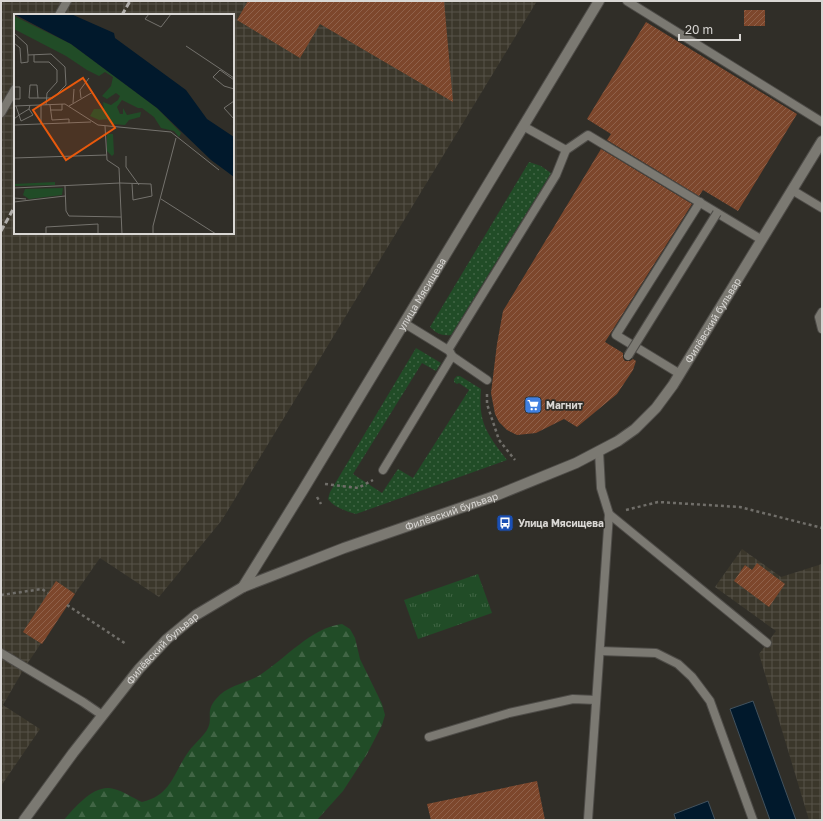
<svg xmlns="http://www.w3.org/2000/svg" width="823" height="821" viewBox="0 0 823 821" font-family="'Golos Text',sans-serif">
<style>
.industrial{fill:url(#industrial-grid);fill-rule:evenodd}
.grass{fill:url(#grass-dots)}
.forest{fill:url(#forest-firs)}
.park{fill:url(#park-tufts)}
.water{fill:#01192c;stroke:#42525e}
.building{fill:url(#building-hatch)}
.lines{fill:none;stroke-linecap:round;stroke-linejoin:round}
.service-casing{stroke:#4e4c48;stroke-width:10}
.tertiary-casing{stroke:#4e4c48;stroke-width:12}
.path{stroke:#706e69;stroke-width:2.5;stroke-dasharray:3 3;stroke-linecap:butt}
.service{stroke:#7b7972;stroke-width:8}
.tertiary{stroke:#7b7972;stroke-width:10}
.rail{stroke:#aeaca8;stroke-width:3;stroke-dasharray:6 3;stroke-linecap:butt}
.service-bridge-casing{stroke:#4e4c48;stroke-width:10;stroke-linecap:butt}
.service-bridge{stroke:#7b7972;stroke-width:8}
.labels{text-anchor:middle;stroke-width:3.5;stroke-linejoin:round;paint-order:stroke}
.street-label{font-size:10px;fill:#d9d7d4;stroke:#302e28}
.poi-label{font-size:10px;font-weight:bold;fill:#d9d7d4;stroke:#302e28;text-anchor:start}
.inset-road{fill:none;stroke:#74726d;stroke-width:1}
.view{fill:#e8590c;fill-opacity:0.15;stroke:#e8590c;stroke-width:2}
.inset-edge{fill:none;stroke:#d9d7d4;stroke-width:2}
</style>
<defs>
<pattern id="industrial-grid" width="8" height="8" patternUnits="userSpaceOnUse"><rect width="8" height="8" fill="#3b372b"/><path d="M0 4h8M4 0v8" fill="none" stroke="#575349"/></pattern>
<pattern id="grass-dots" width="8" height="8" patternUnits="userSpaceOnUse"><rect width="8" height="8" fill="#214c27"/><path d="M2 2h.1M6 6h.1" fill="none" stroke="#416545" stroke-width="1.8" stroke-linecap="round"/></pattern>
<pattern id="forest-firs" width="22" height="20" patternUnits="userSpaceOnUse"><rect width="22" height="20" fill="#214c27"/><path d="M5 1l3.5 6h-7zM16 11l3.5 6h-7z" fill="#416545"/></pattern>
<pattern id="park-tufts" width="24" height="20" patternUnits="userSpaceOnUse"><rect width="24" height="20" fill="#214c27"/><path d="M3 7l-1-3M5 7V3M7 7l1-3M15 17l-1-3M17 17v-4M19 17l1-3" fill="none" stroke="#416545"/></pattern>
<pattern id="building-hatch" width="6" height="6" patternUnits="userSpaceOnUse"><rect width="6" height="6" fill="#7d472c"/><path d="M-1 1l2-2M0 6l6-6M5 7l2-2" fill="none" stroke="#8f614a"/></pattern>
</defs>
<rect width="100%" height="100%" fill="#302e28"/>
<g class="industrial">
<path d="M 1,1 L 537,1 L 222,520 L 159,597 L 100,558 L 67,605 L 25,667 L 3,705 L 40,729 L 1,786 ZM 15,15 L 233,15 L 233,233 L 15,233 Z"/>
<path d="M 742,549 L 781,577 L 822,564 L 822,820 L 809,820 L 759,654 L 776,631 L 715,587 Z"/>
</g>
<g class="grass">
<path d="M 529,162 L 541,166 L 551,173 L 451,335 C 441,336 436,333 430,327 Z"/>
<path d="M 416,348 L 441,363 L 436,371 L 422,363 L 353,474 L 382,493 L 398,469 L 413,478 L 469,390 L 459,383 L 457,384 L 454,382 L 454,379 L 457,376 L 460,376 L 481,389 C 478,423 487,434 507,460 L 356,514 C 346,511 335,508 328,499 L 330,492 Z"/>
</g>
<path class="forest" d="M 342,624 L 350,629 L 355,638 L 360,659 L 382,704 L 385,715 L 382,725 L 367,754 L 343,791 L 317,820 L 64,820 C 75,807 95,783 114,789 C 123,791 133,798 142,802 C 172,795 173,773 189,751 C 194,744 205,735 208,728 C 213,717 205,712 216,699 C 227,685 245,684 260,675 C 285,659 312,627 342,624 Z"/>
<path class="park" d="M 478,574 L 492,613 L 418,639 L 404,600 Z"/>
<g class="water">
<path d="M 753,701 L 796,820 L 770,820 L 730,709 Z"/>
<path d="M 708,801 L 715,820 L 676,820 L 674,814 Z"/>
</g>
<g class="building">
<path d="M 248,1 L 444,1 L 453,102 L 320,24 L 300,58 L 237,20 Z"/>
<rect x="744" y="10" width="21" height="16"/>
<path d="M 646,22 L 797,114 L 738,211 L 703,190 L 699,196 L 607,140 L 611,134 L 587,119 Z"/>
<path d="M 601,149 L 692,204 L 605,342 L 623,353 L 623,358 L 625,361 L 630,361 L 633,359 L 636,361 L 633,370 L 617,394 L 577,427 L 564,419 L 536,433 L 517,435 L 507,430 L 499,422 L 495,414 L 491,393 L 497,344 L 503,311 Z"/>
<path d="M 757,563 L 785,584 L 769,607 L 734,581 L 745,565 L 752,570 Z"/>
<path d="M 56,581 L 75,594 L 42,644 L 23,632 Z"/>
<path d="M 537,781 L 545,820 L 431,820 L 427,804 Z"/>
</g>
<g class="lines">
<defs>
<g id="service">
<path d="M 627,1 L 822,122"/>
<path d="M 59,15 L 67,1"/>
<path d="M 1,113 L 15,89"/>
<path d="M 523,126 L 566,150 L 588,135 L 762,240"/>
<path d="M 792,190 L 822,208"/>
<path d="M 822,312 L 819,317 L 822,329"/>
<path d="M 404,323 L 448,350 L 556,175 L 566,150"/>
<path d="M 450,352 L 452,356 L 487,380"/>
<path d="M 680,374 L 616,335 L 700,202"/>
<path d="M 383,470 L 452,356"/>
<path d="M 609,514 L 767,643"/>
<path d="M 600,651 L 656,653 L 678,664 L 692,677 L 710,701 L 753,820"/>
<path d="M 1,653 L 83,702 L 102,715"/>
<path d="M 429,737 L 509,713 L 573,699 L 596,700"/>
<path d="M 588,820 L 609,514 L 601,488 L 599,451"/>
</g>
<g id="tertiary">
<path id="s1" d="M 243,587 L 303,490 L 599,1"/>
<path id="s2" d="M 24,820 L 73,753 L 139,669 L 167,639 L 196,615 L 243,587 L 344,548 L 495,496 L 576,463 L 618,441 L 635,429 L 656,408 L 673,385 L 822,141"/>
</g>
</defs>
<use href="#service" class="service-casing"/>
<use href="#tertiary" class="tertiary-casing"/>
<g class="path">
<path d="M 487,394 L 487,404 L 499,440 L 515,460"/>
<path d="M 325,484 L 358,488 L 373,480"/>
<path d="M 317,497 L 321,504"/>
<path d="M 626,510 L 658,502 L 740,507 L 822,528"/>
<path d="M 1,595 L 42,589 L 48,593"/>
<path d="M 67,605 L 126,644"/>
</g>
<use href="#service" class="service"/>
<use href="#tertiary" class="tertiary"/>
<g class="rail">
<path d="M 122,15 L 130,1"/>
<path d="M 1,231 L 15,206"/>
</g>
<defs>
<path id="service-bridge" d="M 628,356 L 717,213"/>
</defs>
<use href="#service-bridge" class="service-bridge-casing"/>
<use href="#service-bridge" class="service-bridge"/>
</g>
<defs>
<symbol id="supermarket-square" viewBox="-11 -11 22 22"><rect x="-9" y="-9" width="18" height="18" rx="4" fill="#3f7fe0" stroke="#302e28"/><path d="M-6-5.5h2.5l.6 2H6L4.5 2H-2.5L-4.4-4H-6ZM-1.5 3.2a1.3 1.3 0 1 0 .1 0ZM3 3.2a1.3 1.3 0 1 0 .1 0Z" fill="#fff"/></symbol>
<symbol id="bus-square" viewBox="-11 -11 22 22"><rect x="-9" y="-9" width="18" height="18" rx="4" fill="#1a4fb4" stroke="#302e28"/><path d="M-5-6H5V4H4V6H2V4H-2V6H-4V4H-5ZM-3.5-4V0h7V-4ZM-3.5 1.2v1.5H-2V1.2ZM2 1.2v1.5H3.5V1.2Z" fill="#fff"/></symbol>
</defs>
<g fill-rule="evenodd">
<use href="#supermarket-square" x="523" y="395" width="20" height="20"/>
<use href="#bus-square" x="495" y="513" width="20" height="20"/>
</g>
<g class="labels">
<g class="street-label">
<text dy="4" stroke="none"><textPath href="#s1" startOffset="343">улица Мясищева</textPath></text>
<text dy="4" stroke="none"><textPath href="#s2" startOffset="881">Филёвский бульвар</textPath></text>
<text dy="4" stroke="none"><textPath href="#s2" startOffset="545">Филёвский бульвар</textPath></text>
<text dy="4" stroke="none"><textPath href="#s2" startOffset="221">Филёвский бульвар</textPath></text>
</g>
<g class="poi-label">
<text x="546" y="409">Магнит</text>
<text x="518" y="527">Улица Мясищева</text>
</g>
</g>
<g transform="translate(14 14)">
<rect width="220" height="220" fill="#302e28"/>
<path d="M 0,2 L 57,30 L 143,94 L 167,119 L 165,123 L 160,117 L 147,114 L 140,103 L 128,94 L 124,94 L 108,86 L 103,93 L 106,100 L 109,100 L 109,94 L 113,101 L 127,98 L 126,103 L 115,106 L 111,111 L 97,110 L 93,105 L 85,106 L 76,102 L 80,95 L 90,95 L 89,88 L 97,91 L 104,86 L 106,82 L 102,79 L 93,85 L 88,82 L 97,72 L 99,63 L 91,58 L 85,62 L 73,56 L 52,42 L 0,15 ZM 93,120 L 99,120 L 100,140 L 98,142 L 93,137 ZM 41,168 L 41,171 L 0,172 L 0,170 ZM 49,174 L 48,181 L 15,185 L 9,181 L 11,175 Z" fill="#214c27"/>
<path d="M 0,0 L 57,0 L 100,19 L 101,24 L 172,76 L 193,105 L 220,123 L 220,163 L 197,146 L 143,94 L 57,30 Z" fill="#01192c"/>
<path class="inset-road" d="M 135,0 L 131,5 L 147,13 L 157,0M 0,19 L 13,31 L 14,41 L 37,40 L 51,53 L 52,71 L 39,84 L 15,84 L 16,71 L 23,71 L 24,84M 0,29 L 6,34 L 7,49 L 14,48 L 14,41M 172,32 L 220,64M 20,41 L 20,48 L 35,48 L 43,56 L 43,68 L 33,79 L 32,91M 220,66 L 206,56 L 199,63 L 210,72 L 220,75M 0,73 L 6,73 L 6,85 L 0,85M 67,84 L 66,76 L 75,64M 220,87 L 210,94 L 220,105M 59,89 L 60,75M 27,91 L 27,110M 36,91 L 38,106M 0,92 L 51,90 L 84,111 L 157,118 L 205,156M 55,92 L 79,78M 15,95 L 19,101 L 7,107 L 5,101 L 15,95 L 16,91M 36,96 L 48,96 L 48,90M 0,105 L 5,101 L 2,92M 38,106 L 55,105 L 55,109M 0,111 L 77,108M 91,112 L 93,146 L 105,154 L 108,220M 112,142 L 112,153 L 125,171M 0,144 L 92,141M 51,172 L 52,197 L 55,202 L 107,203M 0,174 L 106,169 L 137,170 L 138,182 L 119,186 L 118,170M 0,184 L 12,185M 147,185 L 202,220M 0,188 L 51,182M 32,220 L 32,213 L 84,210 L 84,220M 139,220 L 139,212 L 162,124"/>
<path class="view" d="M 69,64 L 101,114 L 52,146 L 19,96 Z"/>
<rect width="220" height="220" class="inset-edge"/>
</g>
<rect width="823" height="821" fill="none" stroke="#d9d7d4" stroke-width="4"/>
<path d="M679 34v6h61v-6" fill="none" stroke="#d9d7d4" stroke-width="2"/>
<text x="685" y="34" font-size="12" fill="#d9d7d4" stroke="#302e28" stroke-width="3" paint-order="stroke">20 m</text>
</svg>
